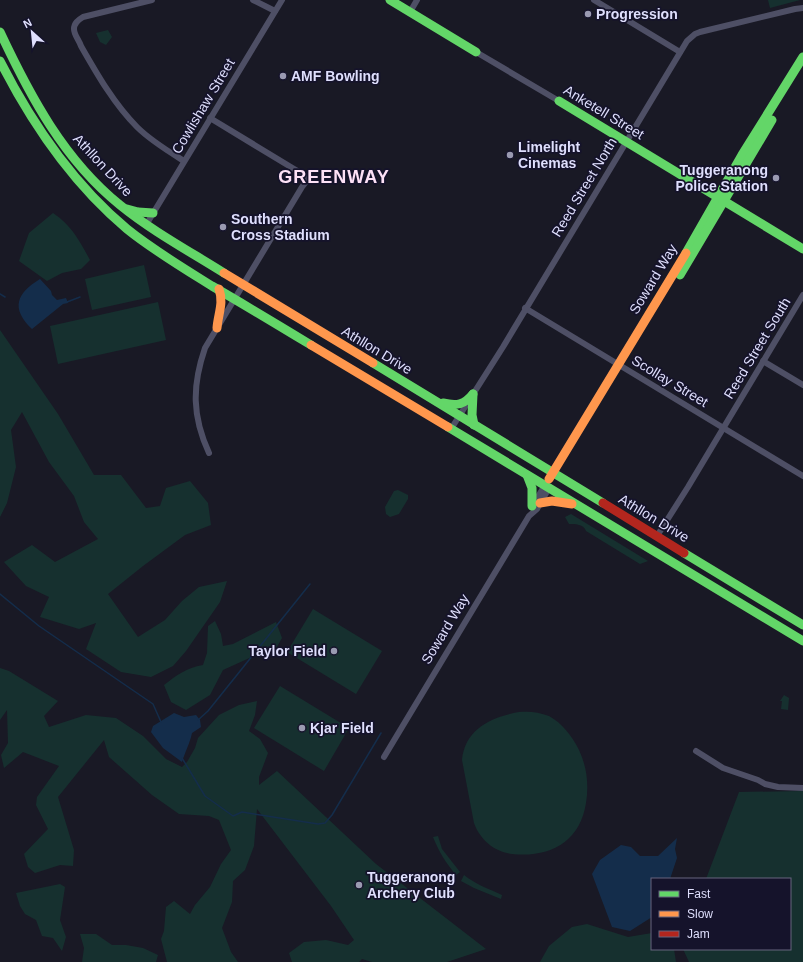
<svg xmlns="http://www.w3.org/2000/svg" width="803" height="962" viewBox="0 0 803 962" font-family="Arial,sans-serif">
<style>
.green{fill:#16302f}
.water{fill:#142d4b}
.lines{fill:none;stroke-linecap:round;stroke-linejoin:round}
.stream{stroke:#142d4b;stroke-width:1.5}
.street{stroke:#4e4f65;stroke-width:6}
.fast{stroke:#63d668;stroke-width:9}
.slow{stroke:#ff974d;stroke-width:9}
.jam{stroke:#b3261e;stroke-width:9}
.poi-dot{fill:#9a9ab1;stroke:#15132b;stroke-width:1.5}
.labels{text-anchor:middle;stroke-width:3.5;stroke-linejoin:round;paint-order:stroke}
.poi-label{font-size:14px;font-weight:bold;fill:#dfdffd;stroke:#15132b;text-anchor:start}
.street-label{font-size:14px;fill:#dfdffd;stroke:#15132b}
.district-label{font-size:18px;font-weight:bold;letter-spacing:1px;fill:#fde1f6;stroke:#15132b}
</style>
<rect width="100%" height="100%" fill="#191925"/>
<g class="green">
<path d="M 768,0 L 800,0 L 770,8 Z"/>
<path d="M 108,30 L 112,37 L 106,45 L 100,42 L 96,33 Z"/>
<path d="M 53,213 C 72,226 79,240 90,260 L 81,269 L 62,273 L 47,281 L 19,261 L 29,233 Z"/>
<path d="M 144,265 L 151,297 L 92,310 L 85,279 Z"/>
<path d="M 158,302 L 166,340 L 58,364 L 50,326 Z"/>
<path d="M 0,330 L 58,414 L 94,475 L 121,475 L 146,508 L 160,506 L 166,488 L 190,481 L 208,503 L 211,525 L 185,535 L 143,566 L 108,594 L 138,637 L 165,620 L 182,601 L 199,587 L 227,581 L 220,602 L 186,651 L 173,666 L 151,677 L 121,672 L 86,649 L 96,623 L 79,629 L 40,617 L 49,597 L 26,586 L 4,562 L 32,545 L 55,562 L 98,539 L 84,522 L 74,496 L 49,462 L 22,412 L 11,430 L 16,467 L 7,503 L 0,517 Z"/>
<path d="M 398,490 L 408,495 L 408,499 L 399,514 L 390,517 L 386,514 L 385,507 L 394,491 Z"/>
<path d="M 571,514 L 648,561 L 640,564 L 586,531 C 584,524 575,524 569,524 L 565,517 Z"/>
<path d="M 313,609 L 382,651 L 356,694 L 287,652 Z"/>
<path d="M 215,621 L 221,634 L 223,646 L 233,644 L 276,622 L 282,638 L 274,652 L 258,654 L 223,670 L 210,695 L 186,710 L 171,702 L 164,685 C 177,675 186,668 203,665 L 207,653 L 208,626 Z"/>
<path d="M 0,668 L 9,671 L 58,701 L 44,716 L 49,727 L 86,715 L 116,718 L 143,736 L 166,759 L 182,767 L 187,762 L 195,748 L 198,738 L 219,715 L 239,705 L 257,701 L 255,715 L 249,731 L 260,739 L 268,753 L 259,777 L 259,785 L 277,771 L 376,864 L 486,949 L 447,962 L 372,962 L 362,959 L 359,962 L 292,962 L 289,953 L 304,942 L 326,940 L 348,945 L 354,940 L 331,906 L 257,809 L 254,846 L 245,870 L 233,881 L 232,902 L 222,928 L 231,952 L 238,962 L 167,962 L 161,939 L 164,931 L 166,907 L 174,901 L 190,914 L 195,905 L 210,887 L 221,864 L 231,850 L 219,820 L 209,816 L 179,814 L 152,795 L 109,757 L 104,740 L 58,797 L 74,850 L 73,866 L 60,865 L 35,873 L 28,867 L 24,854 L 48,829 L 36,805 L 37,797 L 59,766 L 23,752 L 4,768 L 1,755 L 8,743 L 7,710 L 0,720 Z"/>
<path d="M 280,686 L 349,728 L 324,771 L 254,728 Z"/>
<path d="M 784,695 L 789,698 L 788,710 L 781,709 L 782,701 L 780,701 Z"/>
<path d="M 519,712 C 529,711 539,712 549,716 C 562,723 572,736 579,750 C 587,767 589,785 586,803 C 580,842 550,858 512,854 C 495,852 480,840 474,823 L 462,760 C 465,729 491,717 519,712 Z"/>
<path d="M 803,791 L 803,962 L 689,962 L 683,949 L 790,949 L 790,879 L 706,879 L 739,792 Z"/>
<path d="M 438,836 L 442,849 L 460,872 L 456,875 C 446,863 439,852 433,837 Z"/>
<path d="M 464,875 C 475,884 489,889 502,895 L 501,899 L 474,888 L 461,881 Z"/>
<path d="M 60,884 L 65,887 L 60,920 L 66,937 L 62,951 L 53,938 L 42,936 L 36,920 L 25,914 L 20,906 L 16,893 Z"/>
<path d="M 587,924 L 628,937 L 652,933 L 652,949 L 674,949 L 676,962 L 540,962 L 549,946 L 572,927 Z"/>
<path d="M 80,934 L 96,934 L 112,945 L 126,945 L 143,948 L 158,955 L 156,962 L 82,962 L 84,948 Z"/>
</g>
<g class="water">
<path d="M 40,279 L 51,291 L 52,295 L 57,300 L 66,298 L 68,303 L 63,304 L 32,329 C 10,308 17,293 40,279 Z"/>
<path d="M 174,713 L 184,717 L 196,715 L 200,720 L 201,727 L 192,733 C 190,743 185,752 182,762 L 163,748 L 151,732 L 153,726 Z"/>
<path d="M 677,838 L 675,849 L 677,858 L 670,879 L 652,879 L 652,917 L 630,931 L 612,927 L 592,874 L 600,860 L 621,845 L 631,847 L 640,856 L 658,856 Z"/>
</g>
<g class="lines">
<g class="stream">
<path d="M 0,294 L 5,297"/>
<path d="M 67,302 L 80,297"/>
<path d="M 0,594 L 39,626 L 153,704 L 161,722"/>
<path d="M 198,720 L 208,711 L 310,584"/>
<path d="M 182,758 L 205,796 L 233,816 L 242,812 L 318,824 L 325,823 L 332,815 L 381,733"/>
</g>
<g class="street">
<path d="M 152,0 L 83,17 C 78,20 74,23 74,29 C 74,35 79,40 81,46 C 97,74 114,104 137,127 C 151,141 168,151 184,161"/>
<path d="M 253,0 L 275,11"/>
<path d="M 594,0 L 680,52"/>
<path d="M 410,12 L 417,0"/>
<path d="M 476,52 L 559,101"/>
<path d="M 146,225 L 282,0"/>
<path d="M 525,308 L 803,476"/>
<path d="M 763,361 L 803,385"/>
<path d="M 451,429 L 503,347 L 687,41 L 695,34 L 700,32 L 795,9 L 803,8"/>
<path d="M 209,453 C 192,416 192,386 205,348 L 302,187 L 309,178 L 210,118"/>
<path d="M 533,505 L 545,485"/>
<path d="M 657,536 L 688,487 L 803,295"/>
<path d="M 696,751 L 723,768 L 758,780 L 765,784 L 778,787 L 803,788"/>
<path d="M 384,757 L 529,516 L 537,509 L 549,488"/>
</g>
<g class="fast">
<path d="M 390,0 L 476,52"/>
<path d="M 0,32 C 30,96 64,160 120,205 C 152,231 189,251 224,273"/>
<path d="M 0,61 C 32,124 72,183 127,229 C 153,250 183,268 212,286 C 245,305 278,325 311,345"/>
<path d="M 559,101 L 803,249"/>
<path d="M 127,209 L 138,212 L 153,213"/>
<path d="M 686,253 L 742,155 L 803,57"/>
<path d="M 680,275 L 772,120"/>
<path d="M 373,363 L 603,503"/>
<path d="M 473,394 L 472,415 L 474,425"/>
<path d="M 443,403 C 457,406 464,405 473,394"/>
<path d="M 448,427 L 803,641"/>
<path d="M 527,475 L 532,488 L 532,506"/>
<path d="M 684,553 L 803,625"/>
</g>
<g class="slow">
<path d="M 224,273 L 373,363"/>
<path d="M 217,328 C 218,314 224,303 219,289"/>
<path d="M 311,345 L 448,427"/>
<path d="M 549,479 L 686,253"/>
<path d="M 540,503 L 552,501 L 572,504"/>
</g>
<path class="jam" d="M 603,503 L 684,553"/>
</g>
<g class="poi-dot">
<circle cx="588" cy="14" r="4"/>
<circle cx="283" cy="76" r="4"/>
<circle cx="510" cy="155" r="4"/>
<circle cx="776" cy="178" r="4"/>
<circle cx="223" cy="227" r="4"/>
<circle cx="334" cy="651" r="4"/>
<circle cx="302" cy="728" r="4"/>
<circle cx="359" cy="885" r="4"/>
</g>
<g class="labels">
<g class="poi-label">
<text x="596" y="19">Progression</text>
<text x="291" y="81">AMF Bowling</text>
<text x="518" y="152">Limelight<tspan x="518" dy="16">Cinemas</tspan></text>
<text x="768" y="175" text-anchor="end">Tuggeranong<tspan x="768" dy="16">Police Station</tspan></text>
<text x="231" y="224">Southern<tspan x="231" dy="16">Cross Stadium</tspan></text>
<text x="326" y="656" text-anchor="end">Taylor Field</text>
<text x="310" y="733">Kjar Field</text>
<text x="367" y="882">Tuggeranong<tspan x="367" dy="16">Archery Club</tspan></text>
</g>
<g class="street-label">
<text transform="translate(203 106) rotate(-59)" y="5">Cowlishaw Street</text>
<text transform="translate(604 112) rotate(31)" y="5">Anketell Street</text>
<text transform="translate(103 165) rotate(47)" y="5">Athllon Drive</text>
<text transform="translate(584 187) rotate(-59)" y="5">Reed Street North</text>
<text transform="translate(653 279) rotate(-59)" y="5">Soward Way</text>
<text transform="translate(757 348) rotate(-59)" y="5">Reed Street South</text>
<text transform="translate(377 350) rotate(31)" y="5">Athllon Drive</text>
<text transform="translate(670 381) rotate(31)" y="5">Scollay Street</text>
<text transform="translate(654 518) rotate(31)" y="5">Athllon Drive</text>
<text transform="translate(445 629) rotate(-59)" y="5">Soward Way</text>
</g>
<g class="district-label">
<text x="334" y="183">GREENWAY</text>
</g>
</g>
<rect x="651" y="878" width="140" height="72" fill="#15132b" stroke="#66657f"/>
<rect x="659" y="891" width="20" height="6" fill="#63d668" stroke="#66657f"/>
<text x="687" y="898" font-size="12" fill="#dfdffd">Fast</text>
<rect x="659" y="911" width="20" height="6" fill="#ff974d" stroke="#66657f"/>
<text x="687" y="918" font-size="12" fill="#dfdffd">Slow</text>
<rect x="659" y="931" width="20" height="6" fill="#b3261e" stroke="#66657f"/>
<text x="687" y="938" font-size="12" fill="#dfdffd">Jam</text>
<g transform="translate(32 32) rotate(333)" stroke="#15132b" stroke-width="3" paint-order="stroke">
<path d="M0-3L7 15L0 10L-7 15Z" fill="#dfdffd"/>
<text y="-6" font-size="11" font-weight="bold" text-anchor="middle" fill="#dfdffd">N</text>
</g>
</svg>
